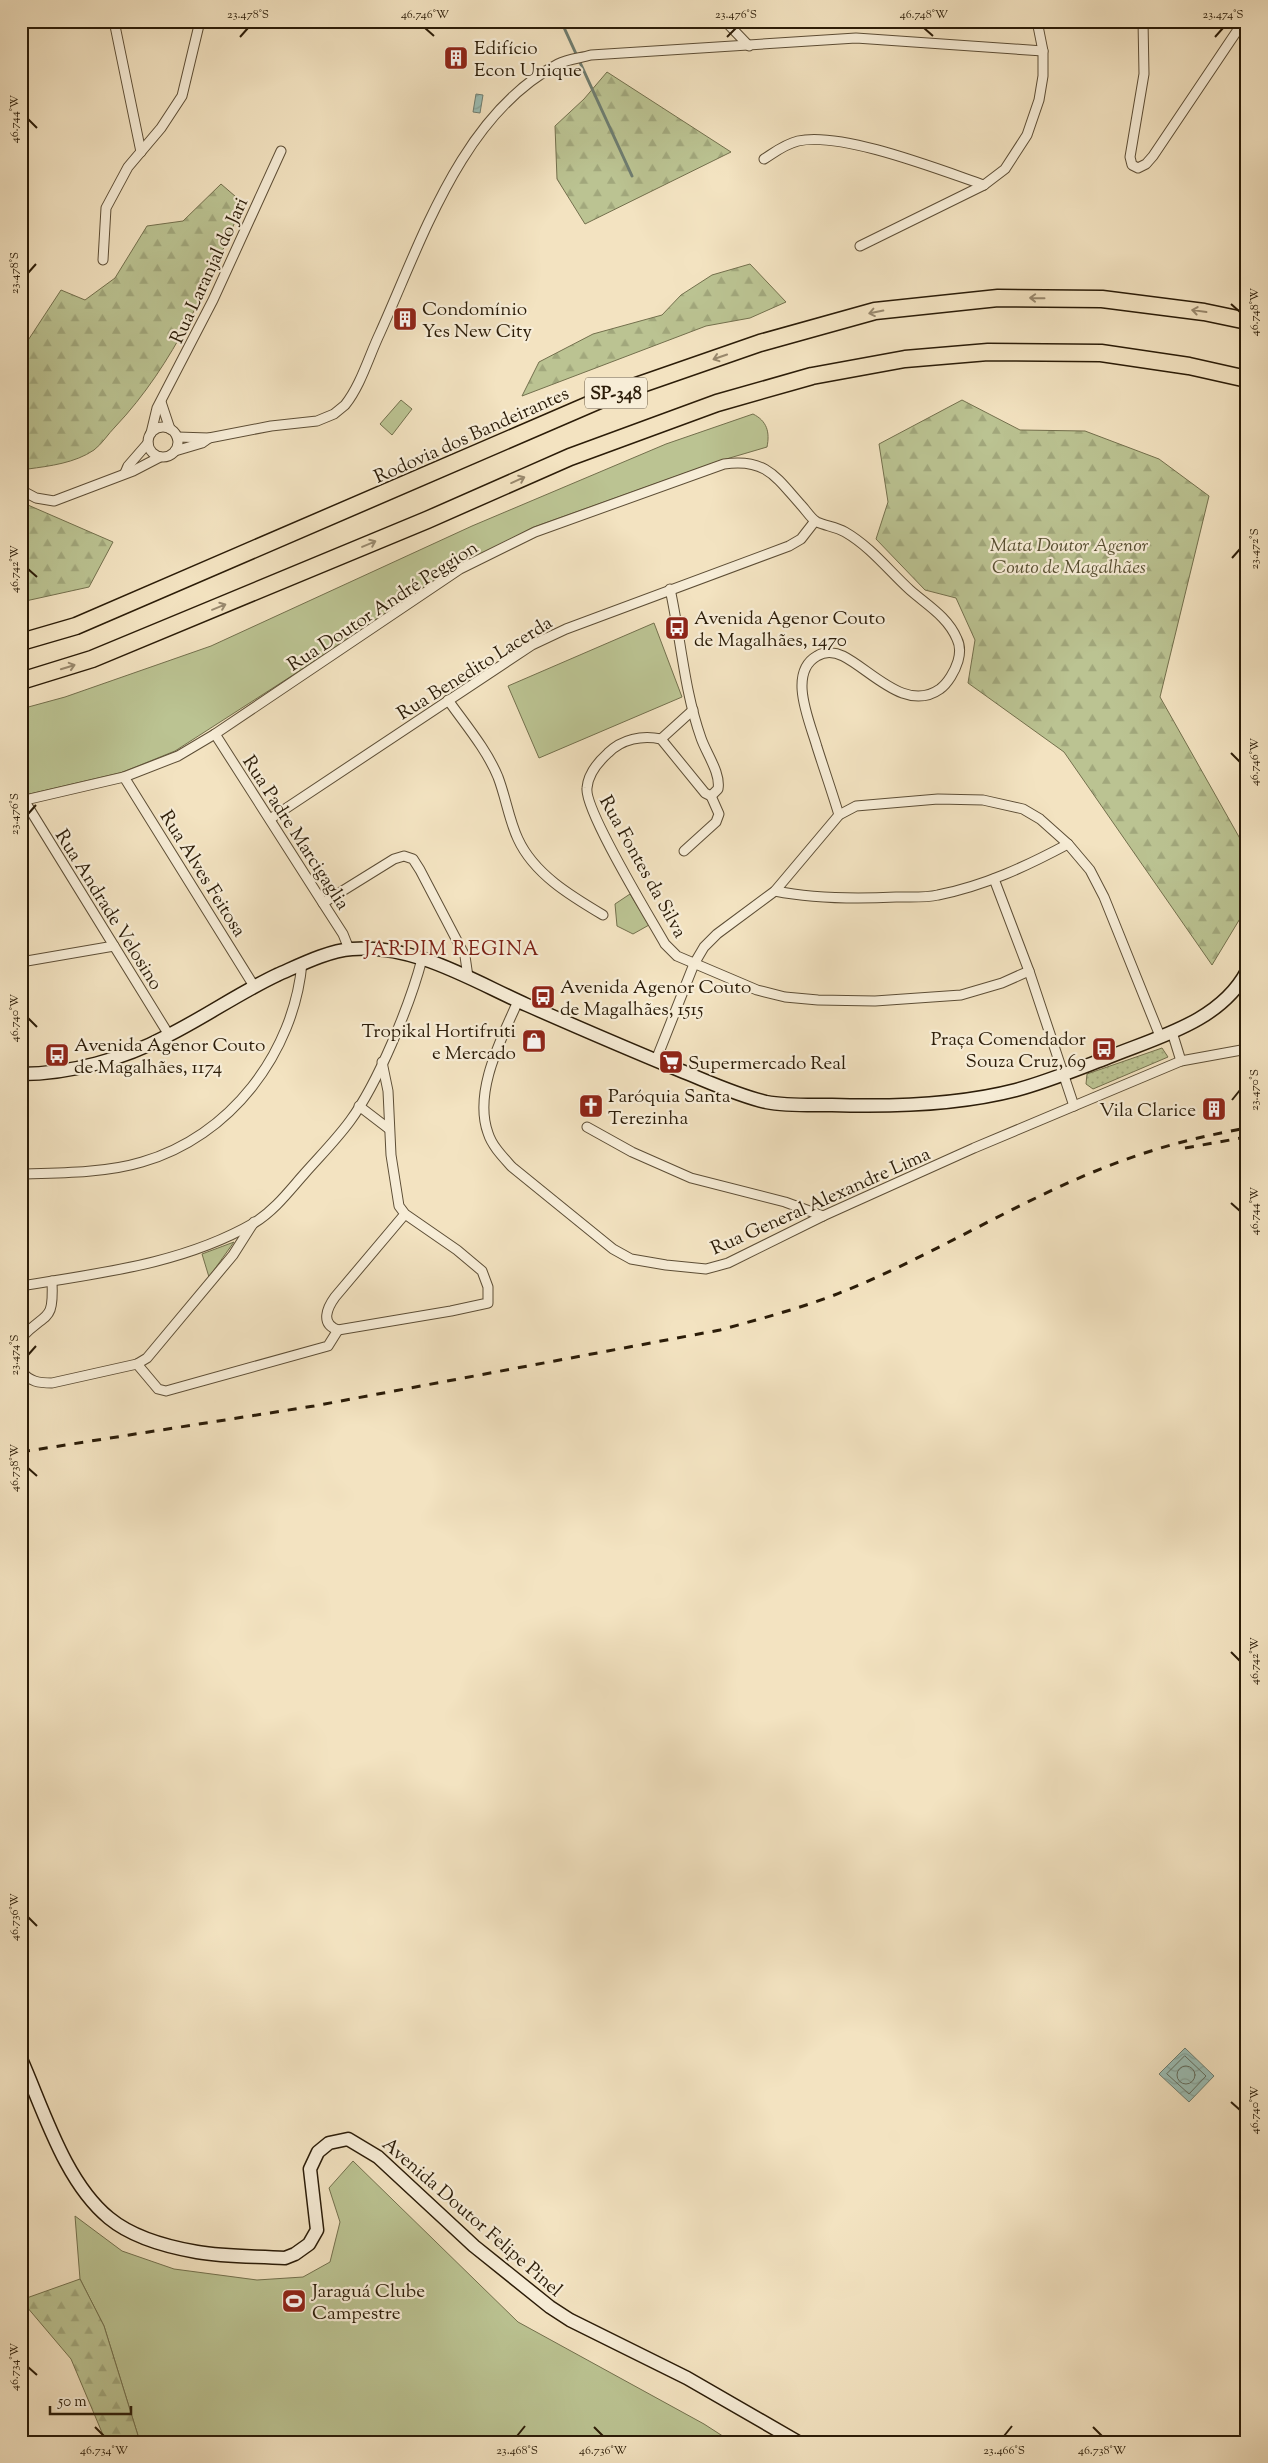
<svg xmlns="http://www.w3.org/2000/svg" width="1268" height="2463" viewBox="0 0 1268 2463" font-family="'Sorts Mill Goudy',serif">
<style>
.grass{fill:#bbc392;stroke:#73704d}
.forest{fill:url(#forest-firs);stroke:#73704d}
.park{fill:url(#park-dots);stroke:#73704d}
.water{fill:url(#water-waves);stroke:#6e7d70}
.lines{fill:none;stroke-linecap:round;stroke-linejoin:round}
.shore{stroke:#636d5e;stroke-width:1}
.stream{stroke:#6e7d70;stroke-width:3}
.street-casing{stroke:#5d4e36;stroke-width:11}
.secondary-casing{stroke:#2b1c08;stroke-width:15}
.highway-casing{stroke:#2b1c08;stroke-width:19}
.street{stroke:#f7edd7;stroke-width:9}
.secondary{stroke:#f7edd7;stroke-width:12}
.highway{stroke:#f3e3c1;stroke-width:16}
.rail{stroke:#2b1c08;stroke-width:3;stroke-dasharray:9 9;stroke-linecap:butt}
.oneway{stroke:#99896e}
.ticks{fill:none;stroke:#2b1c08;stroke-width:2}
.labels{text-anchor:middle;stroke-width:4.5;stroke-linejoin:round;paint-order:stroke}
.shield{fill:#f7edd7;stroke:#685b46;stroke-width:1}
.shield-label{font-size:18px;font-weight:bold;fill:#2b1c08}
.poi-label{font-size:19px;fill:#2b1c08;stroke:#f7edd7;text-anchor:start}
.street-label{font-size:19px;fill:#2b1c08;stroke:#f7edd7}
.park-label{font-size:19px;font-style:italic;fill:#564e31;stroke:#f7edd7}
.neighbourhood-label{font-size:20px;letter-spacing:1px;fill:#7a1f14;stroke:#f7edd7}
.neatline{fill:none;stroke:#2b1c08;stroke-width:2}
.ticks-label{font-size:12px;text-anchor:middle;fill:#2b1c08}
</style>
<defs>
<pattern id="forest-firs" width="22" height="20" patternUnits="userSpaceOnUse" patternTransform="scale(1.25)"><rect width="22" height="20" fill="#bbc392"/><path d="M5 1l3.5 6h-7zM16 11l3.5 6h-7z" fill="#a1a77c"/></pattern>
<pattern id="park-dots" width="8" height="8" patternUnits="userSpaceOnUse" patternTransform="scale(1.25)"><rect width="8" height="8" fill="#bbc392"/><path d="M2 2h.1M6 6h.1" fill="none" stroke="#a1a77c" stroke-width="1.8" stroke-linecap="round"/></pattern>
<pattern id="water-waves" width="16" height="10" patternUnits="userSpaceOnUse" patternTransform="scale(1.25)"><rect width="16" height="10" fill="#9bbeb5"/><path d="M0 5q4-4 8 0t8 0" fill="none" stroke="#86a39a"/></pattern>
</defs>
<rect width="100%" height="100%" fill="#f3e3c1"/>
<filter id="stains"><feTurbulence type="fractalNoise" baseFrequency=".004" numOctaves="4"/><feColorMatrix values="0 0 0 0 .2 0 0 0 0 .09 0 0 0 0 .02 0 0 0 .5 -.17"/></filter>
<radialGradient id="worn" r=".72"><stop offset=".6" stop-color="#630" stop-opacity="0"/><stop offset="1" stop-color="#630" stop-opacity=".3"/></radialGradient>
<g class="grass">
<path d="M 401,400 L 412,409 L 392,435 L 380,424 Z"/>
<path d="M 753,414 C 767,421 770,432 767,447 L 716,462 L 534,527 L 456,567 L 391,612 L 175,751 L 123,772 L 21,796 L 21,709 L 65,697 L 211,646 L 472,526 L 666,444 Z"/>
<path d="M 654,623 L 682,697 L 539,758 L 508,686 Z"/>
<path d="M 630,894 L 649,925 L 633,934 L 617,926 L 615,904 Z"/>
<path d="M 234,1242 L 209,1277 L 202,1254 Z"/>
<path d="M 353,2161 L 518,2322 L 704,2424 L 732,2442 L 140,2442 L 104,2326 L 80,2279 L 75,2216 L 122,2251 L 174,2269 L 257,2280 L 303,2277 L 330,2262 L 340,2222 L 329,2188 Z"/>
</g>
<g class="forest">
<path d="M 607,72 L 731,152 L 585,224 L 557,179 L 555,126 L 584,99 Z"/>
<path d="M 221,184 L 243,203 C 210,281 174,365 115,427 C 108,434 102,444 94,450 C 75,463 50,466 28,469 L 26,431 L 21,428 L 21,351 L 61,290 L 85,300 L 115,278 L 147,226 L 183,221 Z"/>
<path d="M 750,264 L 786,302 L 750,318 L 706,326 L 522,396 L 539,362 L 593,334 L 662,315 L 681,295 L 712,275 Z"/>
<path d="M 962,400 L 1020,430 L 1085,431 L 1159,459 L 1209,496 L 1160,697 L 1247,851 L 1247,907 L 1212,965 L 1064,752 L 968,683 L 975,640 L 956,598 L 925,590 L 876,539 L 888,502 L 879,444 Z"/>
<path d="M 21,502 L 113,542 L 89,587 L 21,602 Z"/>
<path d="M 80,2279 L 104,2326 L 140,2442 L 106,2442 L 71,2359 L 21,2300 Z"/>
</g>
<path class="park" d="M 1162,1048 L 1168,1057 L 1093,1089 L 1086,1084 L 1087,1074 Z"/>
<g class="water">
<path d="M 476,94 L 483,95 L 480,113 L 473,112 Z"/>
<path d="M 1185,2048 L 1214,2076 L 1189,2102 L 1159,2074 Z"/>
</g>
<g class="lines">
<g class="shore">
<path d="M 1185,2056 L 1206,2076 L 1189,2094 L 1167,2074 Z"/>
<circle cx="1186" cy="2075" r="9"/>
</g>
<path class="stream" d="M 561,21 L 632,176"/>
<defs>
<g id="street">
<path d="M 114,21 L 141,152"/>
<path d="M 725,21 L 749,46"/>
<path d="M 1143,21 L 1144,74 L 1130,157 L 1132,165 L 1138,168 L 1146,164 L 1153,156 L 1241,25"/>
<path d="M 764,159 C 775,152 785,144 798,141 C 841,131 940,170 984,185"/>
<path d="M 860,246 L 984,185 L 1005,169 L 1027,135 L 1039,100 L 1043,76 L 1043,51 L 1037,21"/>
<path d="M 103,260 L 106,208 L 128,167 L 161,128 L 182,96 L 200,21"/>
<path d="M 161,402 L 170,429"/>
<circle cx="163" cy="442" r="15"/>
<path d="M 151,433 L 157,408 L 213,300 L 281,151"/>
<path d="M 177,437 L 209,438 L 271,426 L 317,421 L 334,414 L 345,405 C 361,385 369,356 380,333 C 422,240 462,114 558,64 C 568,59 581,58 591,55 L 856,38 L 1043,51"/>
<path d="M 175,451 L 202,443 L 209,438"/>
<path d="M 125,473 L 128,466 L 148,443"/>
<path d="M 21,490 L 36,498 L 54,501 L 133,471 L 160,457"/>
<path d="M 670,589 C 681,639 684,690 701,738 C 706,753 721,773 718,789 L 711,796 L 705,793 L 661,739 C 642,735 622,739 608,753 C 598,762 588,774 587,788 C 584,810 651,919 665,944 L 677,956 L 757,990 L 785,997 L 818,1000 L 875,1001 L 961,995 L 1002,983 L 1029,971"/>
<path d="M 448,700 C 465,724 487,750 498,777 C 506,798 509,820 518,839 C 534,874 571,896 603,915"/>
<path d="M 215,734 L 323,903 L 343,934 L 349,949"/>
<path d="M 661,739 L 693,710"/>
<path d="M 124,777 L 254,986"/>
<path d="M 24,800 L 169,1035"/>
<path d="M 21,801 L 124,777 L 178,756 L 215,734 L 460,569 L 535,532 L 724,464 C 766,458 776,477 801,505 C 806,510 811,519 817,522 C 826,526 836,527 845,532 C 871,547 889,571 910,590 C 927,605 948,617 957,639 C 960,645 960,654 958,661 C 955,671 948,683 940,689 C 906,713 871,670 843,656 C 835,652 825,651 817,656 C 787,673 810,722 817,747 C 824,769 832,792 839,815"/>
<path d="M 270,819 L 532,645 L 566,629 L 789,546 L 801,539 L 815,521"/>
<path d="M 684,851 L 716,822 L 719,814 L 711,796"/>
<path d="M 994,879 L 1029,971 L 1074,1106"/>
<path d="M 775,891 C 815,899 855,899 896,897 C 910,897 925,898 938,895 C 984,886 1027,866 1068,844"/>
<path d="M 323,903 L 394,859 L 404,856 L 413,859 L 420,870 L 465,956 L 468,977"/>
<path d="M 21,962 L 114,946"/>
<path d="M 518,1001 C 502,1038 473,1091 488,1133 C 492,1146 503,1157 512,1167 L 613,1249 L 631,1259 L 666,1265 L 706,1269 L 728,1263 L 823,1216 L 974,1148 L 1181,1061 L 1247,1049"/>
<path d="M 1172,1032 L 1181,1061"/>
<path d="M 656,1060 L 694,964 L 704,947 L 717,934 L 775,891 L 839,815 L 856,806 L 938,799 L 983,800 L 1023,809 L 1040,819 L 1068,844 L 1090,870 L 1104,897 L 1160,1036"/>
<path d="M 382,1062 L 388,1091 L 391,1155 L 399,1206 L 405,1214 L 457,1250 L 482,1271 L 488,1287 L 488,1303 L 451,1311 L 338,1330 C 320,1324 327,1308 335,1297 L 405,1214"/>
<path d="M 359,1106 L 389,1129"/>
<path d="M 587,1127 L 632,1152 L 691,1178 L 785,1202 L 823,1216"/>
<path d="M 21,1174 C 59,1173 106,1173 142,1162 C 230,1137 294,1053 302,963"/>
<path d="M 21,1286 C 100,1273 183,1264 254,1223 C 275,1210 289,1191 305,1173 C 320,1156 336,1140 350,1121 C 378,1083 410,1005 422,959"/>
<path d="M 21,1338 C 46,1311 54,1324 52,1281"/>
<path d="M 137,1364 L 158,1389 L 166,1391 L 328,1346 L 338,1330"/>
<path d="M 21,1371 C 30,1382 39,1383 52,1383 L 137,1364 L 147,1358 L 233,1255 L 254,1222"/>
</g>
<g id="secondary">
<path d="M 21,1074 C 70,1074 124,1059 167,1036 C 205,1017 239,993 277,975 C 300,965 327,951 352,949 C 413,943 473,981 527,1005 C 577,1027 628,1049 679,1070 C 707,1081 736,1095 766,1102 C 787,1106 811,1105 832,1105 C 892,1107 958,1105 1016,1090 C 1046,1082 1075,1070 1104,1059 C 1154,1038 1220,1023 1247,971"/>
<path d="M 21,2059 C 44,2111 65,2182 109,2218 C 132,2237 168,2247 197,2252 C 226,2257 256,2256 285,2258 L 295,2254 L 309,2244 L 317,2230 L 310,2169 L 318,2152 L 329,2143 L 348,2139 L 378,2157 L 474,2246 L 550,2307 L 570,2320 L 687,2378 L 798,2442"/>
</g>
<g id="highway">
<path d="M 21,642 L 76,626 L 616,393 L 760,343 L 875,311 L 998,298 L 1102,299 L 1204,312 L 1247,321"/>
<path d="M 21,681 L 92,659 L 427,520 L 570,457 L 717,403 L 812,376 L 905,359 L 988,352 L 1101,353 L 1189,366 L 1247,379"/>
</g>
</defs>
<use href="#street" class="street-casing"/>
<use href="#secondary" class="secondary-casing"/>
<use href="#highway" class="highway-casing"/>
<use href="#street" class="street"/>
<use href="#secondary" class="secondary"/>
<use href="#highway" class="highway"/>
<g class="rail">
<path d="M 1185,1148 L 1247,1137"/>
<path d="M 21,1452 L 314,1406 L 720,1330 C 763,1318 806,1307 847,1290 C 950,1248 1044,1184 1151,1151 C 1182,1141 1214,1134 1247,1128"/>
</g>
</g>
<defs><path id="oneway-shaft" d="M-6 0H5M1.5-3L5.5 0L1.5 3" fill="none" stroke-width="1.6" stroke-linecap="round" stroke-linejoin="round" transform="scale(1.25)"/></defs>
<g class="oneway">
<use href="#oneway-shaft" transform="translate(1037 298) rotate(-179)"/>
<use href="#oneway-shaft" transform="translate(1199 311) rotate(-172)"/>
<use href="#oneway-shaft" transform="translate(876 312) rotate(169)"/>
<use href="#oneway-shaft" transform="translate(720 357) rotate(161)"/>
<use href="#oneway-shaft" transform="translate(518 480) rotate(-24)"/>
<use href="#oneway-shaft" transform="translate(369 544) rotate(-23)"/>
<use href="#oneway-shaft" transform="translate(219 607) rotate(-22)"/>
<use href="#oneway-shaft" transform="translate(68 667) rotate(-17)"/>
</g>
<path class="ticks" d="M 425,28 L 434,36M 924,28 L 933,36M 240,37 L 248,28M 727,37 L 736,28M 1215,37 L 1223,28M 28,119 L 37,128M 28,273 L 36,264M 1231,304 L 1240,312M 1232,558 L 1240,549M 28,569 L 37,577M 1231,753 L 1240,762M 28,814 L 36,805M 28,1018 L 37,1027M 1232,1100 L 1240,1090M 1231,1203 L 1240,1211M 28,1355 L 36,1346M 28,1468 L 37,1476M 1231,1652 L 1240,1661M 28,1917 L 37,1926M 1231,2102 L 1240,2110M 28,2367 L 37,2375M 95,2427 L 104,2436M 594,2427 L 603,2436M 1093,2427 L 1102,2436M 517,2436 L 525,2426M 1004,2436 L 1012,2426"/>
<defs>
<symbol id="building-square" viewBox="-11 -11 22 22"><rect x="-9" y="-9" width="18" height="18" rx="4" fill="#8f2418" stroke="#f7edd7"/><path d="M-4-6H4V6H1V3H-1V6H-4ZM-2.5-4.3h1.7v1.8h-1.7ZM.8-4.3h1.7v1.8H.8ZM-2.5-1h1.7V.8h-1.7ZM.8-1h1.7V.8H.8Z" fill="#fff"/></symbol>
<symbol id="bus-square" viewBox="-11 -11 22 22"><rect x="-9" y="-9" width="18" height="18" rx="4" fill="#8f2418" stroke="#f7edd7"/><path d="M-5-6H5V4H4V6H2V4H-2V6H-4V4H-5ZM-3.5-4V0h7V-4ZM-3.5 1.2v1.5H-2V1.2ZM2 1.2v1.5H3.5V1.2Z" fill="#fff"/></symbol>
<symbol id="shop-square" viewBox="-11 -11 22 22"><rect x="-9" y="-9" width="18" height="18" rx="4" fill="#8f2418" stroke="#f7edd7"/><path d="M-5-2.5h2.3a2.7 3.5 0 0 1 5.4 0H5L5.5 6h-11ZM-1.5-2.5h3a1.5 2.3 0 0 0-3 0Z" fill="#fff"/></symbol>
<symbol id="supermarket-square" viewBox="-11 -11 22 22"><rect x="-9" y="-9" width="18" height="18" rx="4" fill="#8f2418" stroke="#f7edd7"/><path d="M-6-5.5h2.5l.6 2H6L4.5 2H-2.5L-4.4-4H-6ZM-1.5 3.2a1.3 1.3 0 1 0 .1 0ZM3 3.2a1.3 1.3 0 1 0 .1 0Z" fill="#fff"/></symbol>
<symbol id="church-square" viewBox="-11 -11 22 22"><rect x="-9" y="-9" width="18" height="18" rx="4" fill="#8f2418" stroke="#f7edd7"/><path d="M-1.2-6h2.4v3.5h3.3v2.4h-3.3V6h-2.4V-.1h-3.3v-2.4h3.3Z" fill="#fff"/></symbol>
<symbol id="stadium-square" viewBox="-11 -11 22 22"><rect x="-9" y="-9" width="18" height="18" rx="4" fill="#8f2418" stroke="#f7edd7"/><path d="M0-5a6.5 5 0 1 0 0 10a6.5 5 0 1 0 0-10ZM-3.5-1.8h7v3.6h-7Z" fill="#fff"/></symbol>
</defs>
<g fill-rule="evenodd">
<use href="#building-square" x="442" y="44" width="28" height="28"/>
<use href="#building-square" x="391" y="305" width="28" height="28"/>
<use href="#bus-square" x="663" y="614" width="28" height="28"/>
<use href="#bus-square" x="529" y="983" width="28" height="28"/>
<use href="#shop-square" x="520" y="1027" width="28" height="28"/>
<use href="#bus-square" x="1090" y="1035" width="28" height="28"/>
<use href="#bus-square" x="43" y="1041" width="28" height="28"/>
<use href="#supermarket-square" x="657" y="1048" width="28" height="28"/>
<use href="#church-square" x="577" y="1092" width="28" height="28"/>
<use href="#building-square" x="1200" y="1095" width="28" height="28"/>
<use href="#stadium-square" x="280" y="2287" width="28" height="28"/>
</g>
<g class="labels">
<rect class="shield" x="585" y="377.5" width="62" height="31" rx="4"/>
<g class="shield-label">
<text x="616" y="399">SP-348</text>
</g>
<g class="poi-label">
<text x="474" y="54">Edifício<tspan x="474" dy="22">Econ Unique</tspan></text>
<text x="422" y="315">Condomínio<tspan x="422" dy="22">Yes New City</tspan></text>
<text x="694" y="624">Avenida Agenor Couto<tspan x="694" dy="22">de Magalhães, 1470</tspan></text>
<text x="560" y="993">Avenida Agenor Couto<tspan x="560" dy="22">de Magalhães, 1515</tspan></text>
<text x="516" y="1037" text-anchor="end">Tropikal Hortifruti<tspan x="516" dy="22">e Mercado</tspan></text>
<text x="1086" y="1045" text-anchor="end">Praça Comendador<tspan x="1086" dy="22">Souza Cruz, 69</tspan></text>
<text x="74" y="1051">Avenida Agenor Couto<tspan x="74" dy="22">de Magalhães, 1174</tspan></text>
<text x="688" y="1069">Supermercado Real</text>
<text x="608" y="1102">Paróquia Santa<tspan x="608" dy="22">Terezinha</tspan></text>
<text x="1196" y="1116" text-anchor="end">Vila Clarice</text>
<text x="312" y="2297">Jaraguá Clube<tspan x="312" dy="22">Campestre</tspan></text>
</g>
<g class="street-label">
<text transform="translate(208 270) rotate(-65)" y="7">Rua Laranjal do Jari</text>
<text transform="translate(471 434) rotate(-24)" y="7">Rodovia dos Bandeirantes</text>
<text transform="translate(382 605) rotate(-33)" y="7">Rua Doutor André Peggion</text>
<text transform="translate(474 667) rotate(-32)" y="7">Rua Benedito Lacerda</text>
<text transform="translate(297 832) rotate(57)" y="7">Rua Padre Marcigaglia</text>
<text transform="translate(644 866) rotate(61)" y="7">Rua Fontes da Silva</text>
<text transform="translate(204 873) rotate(58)" y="7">Rua Alves Feitosa</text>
<text transform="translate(110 909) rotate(58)" y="7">Rua Andrade Velosino</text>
<text transform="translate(820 1200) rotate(-24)" y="7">Rua General Alexandre Lima</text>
<text transform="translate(473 2216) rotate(41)" y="7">Avenida Doutor Felipe Pinel</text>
</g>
<g class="park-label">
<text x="1069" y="551">Mata Doutor Agenor<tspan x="1069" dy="22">Couto de Magalhães</tspan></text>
</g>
<g class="neighbourhood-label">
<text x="452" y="955">JARDIM REGINA</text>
</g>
</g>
<rect width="1268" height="2463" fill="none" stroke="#f3e3c1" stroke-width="55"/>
<path d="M50 2406v8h81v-8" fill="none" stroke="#2b1c08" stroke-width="2.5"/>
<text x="58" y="2406" font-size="15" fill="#2b1c08" stroke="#f7edd7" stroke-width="4" paint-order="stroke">50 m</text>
<rect x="28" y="28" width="1212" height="2408" class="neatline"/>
<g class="ticks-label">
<text x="248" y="18">23.478°S</text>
<text x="425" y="18">46.746°W</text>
<text x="736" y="18">23.476°S</text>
<text x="924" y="18">46.748°W</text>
<text x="1223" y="18">23.474°S</text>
<text transform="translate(14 119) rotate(-90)" y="4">46.744°W</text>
<text transform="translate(14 273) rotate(-90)" y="4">23.478°S</text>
<text transform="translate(1254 312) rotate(-90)" y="4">46.748°W</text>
<text transform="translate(1254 549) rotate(-90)" y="4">23.472°S</text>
<text transform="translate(14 569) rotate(-90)" y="4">46.742°W</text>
<text transform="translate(1254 762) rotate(-90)" y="4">46.746°W</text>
<text transform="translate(14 814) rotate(-90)" y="4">23.476°S</text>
<text transform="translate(14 1018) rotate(-90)" y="4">46.740°W</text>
<text transform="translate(1254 1090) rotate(-90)" y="4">23.470°S</text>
<text transform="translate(1254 1211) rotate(-90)" y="4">46.744°W</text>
<text transform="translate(14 1355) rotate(-90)" y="4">23.474°S</text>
<text transform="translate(14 1468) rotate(-90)" y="4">46.738°W</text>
<text transform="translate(1254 1661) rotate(-90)" y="4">46.742°W</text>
<text transform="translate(14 1917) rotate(-90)" y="4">46.736°W</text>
<text transform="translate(1254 2110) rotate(-90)" y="4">46.740°W</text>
<text transform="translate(14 2367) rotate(-90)" y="4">46.734°W</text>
<text x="104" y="2454">46.734°W</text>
<text x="517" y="2454">23.468°S</text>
<text x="603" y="2454">46.736°W</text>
<text x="1004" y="2454">23.466°S</text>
<text x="1102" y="2454">46.738°W</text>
</g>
<rect width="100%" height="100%" filter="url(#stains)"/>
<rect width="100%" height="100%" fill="url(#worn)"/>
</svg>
